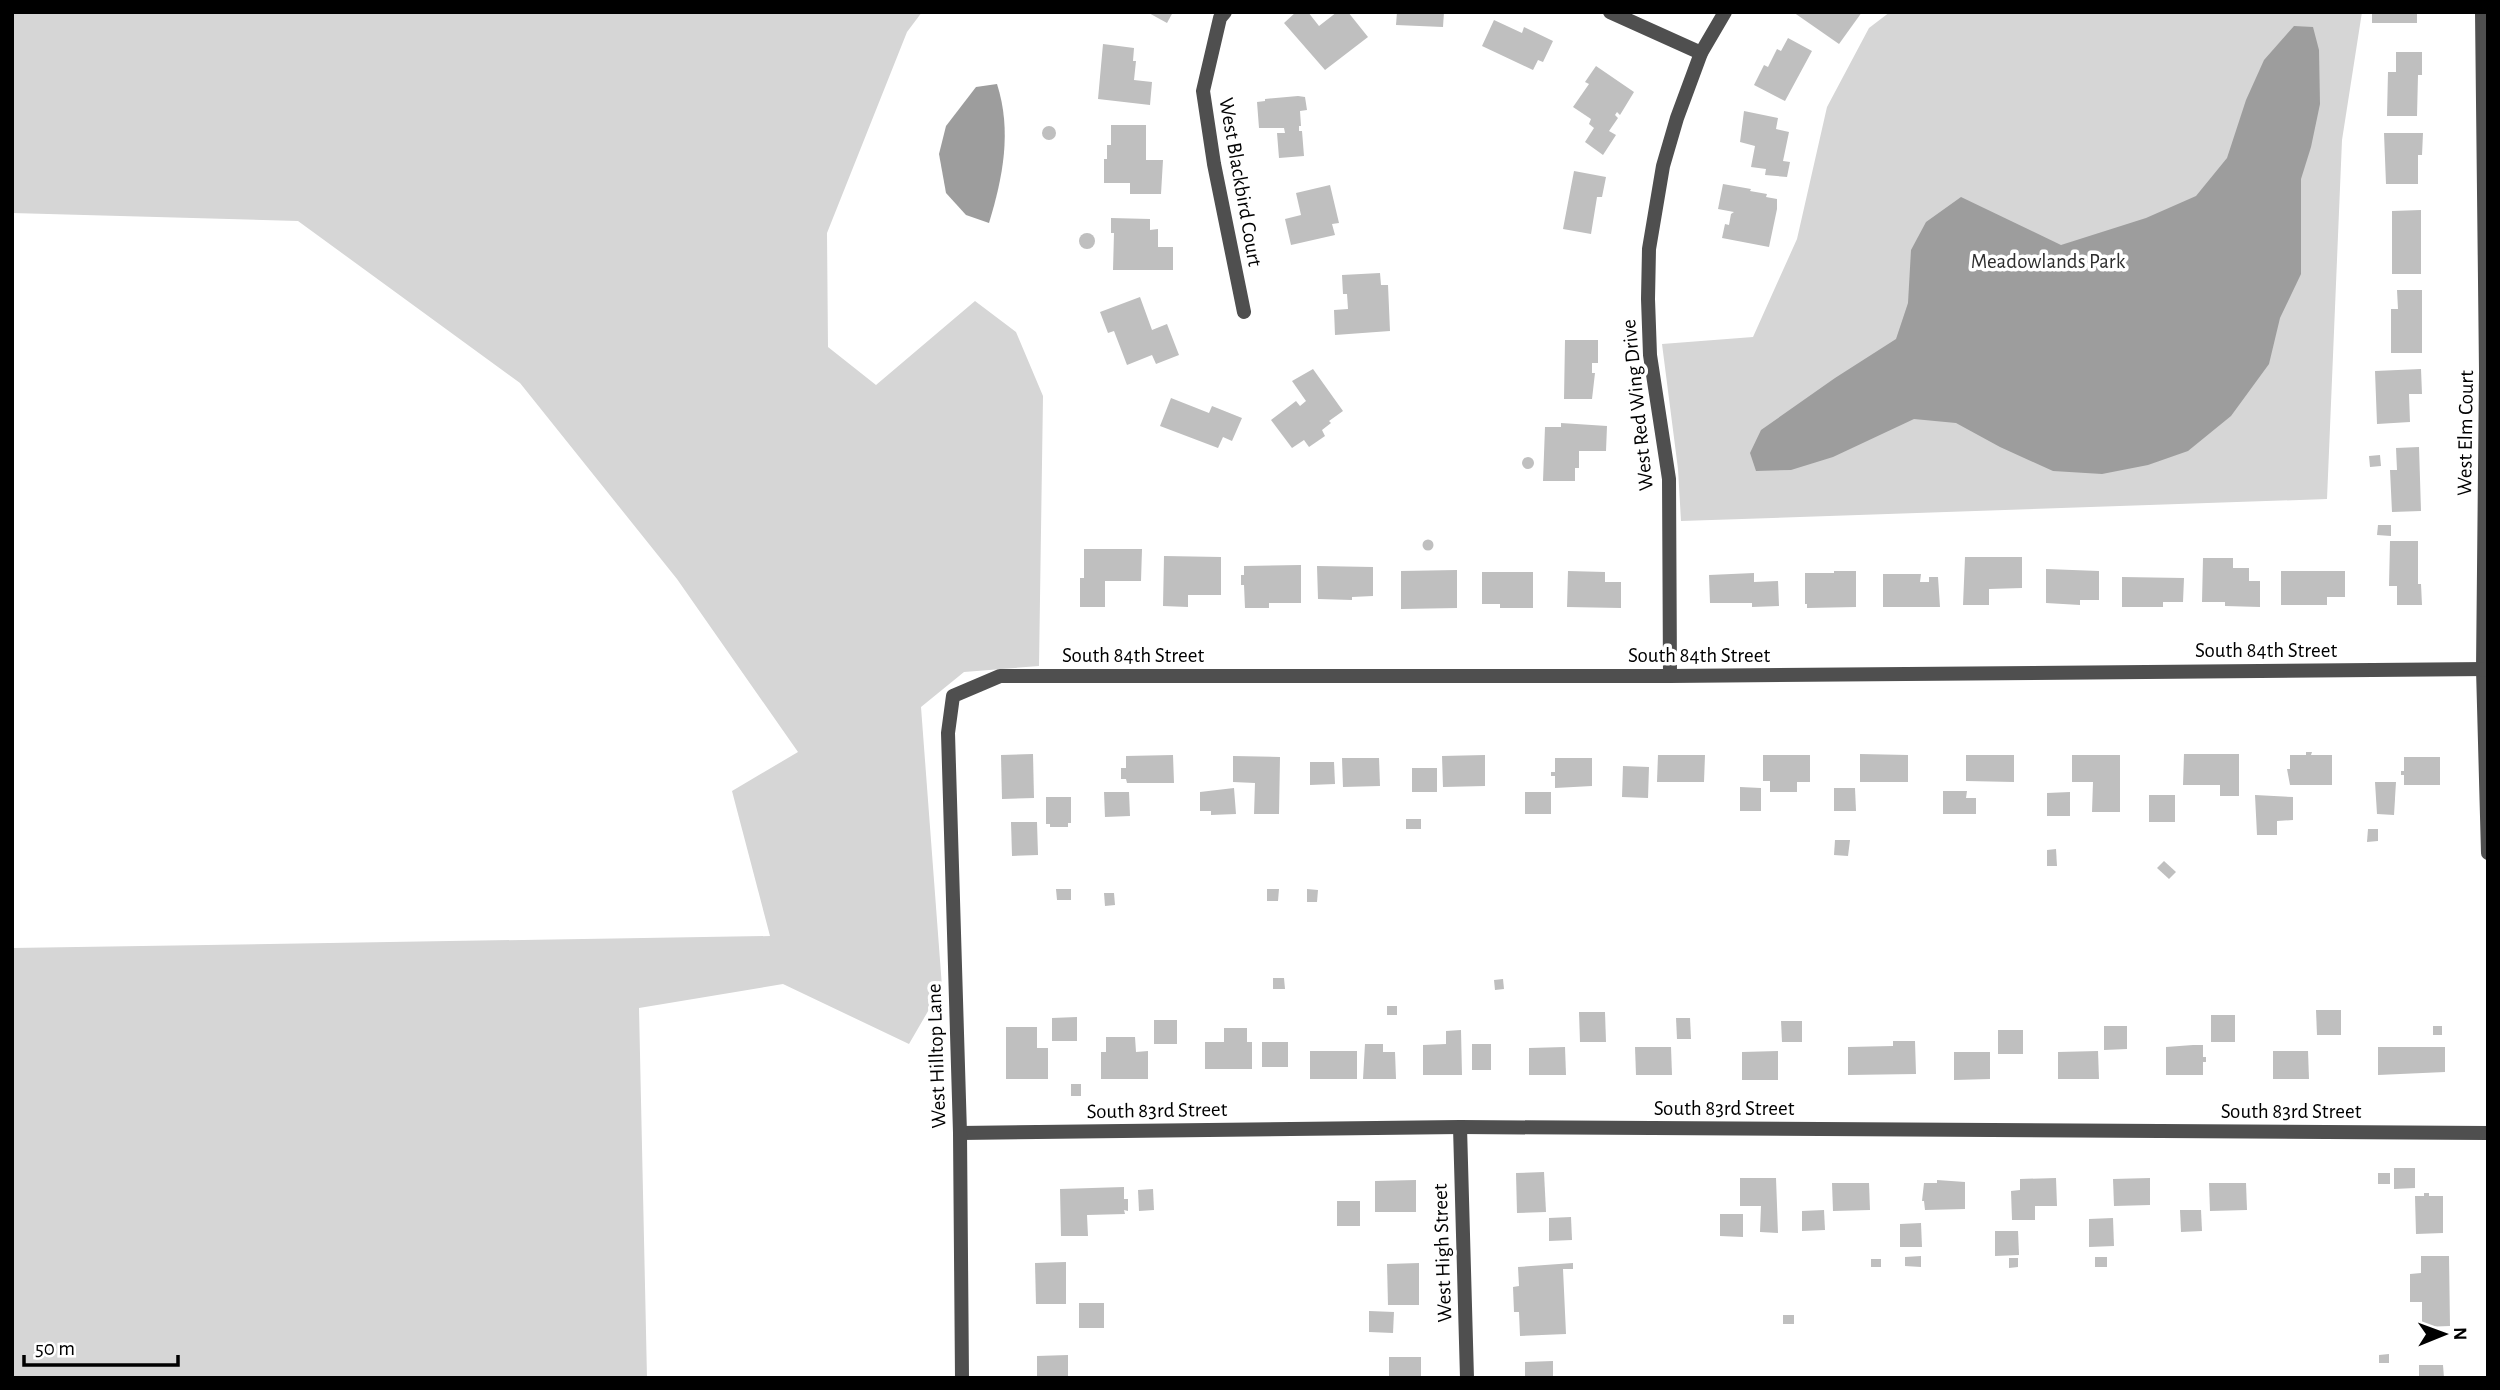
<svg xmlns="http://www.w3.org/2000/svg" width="2500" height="1390" viewBox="0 0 2500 1390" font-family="'Alegreya Sans',sans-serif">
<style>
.green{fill:#d6d6d6}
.water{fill:#9d9d9d}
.building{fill:#bfbfbf}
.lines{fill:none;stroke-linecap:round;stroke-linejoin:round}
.minor{stroke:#4f4f4f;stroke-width:14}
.labels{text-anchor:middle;stroke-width:7;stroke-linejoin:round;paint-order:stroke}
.street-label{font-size:21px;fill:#000;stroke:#fff}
.park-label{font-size:21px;fill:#2d2d2d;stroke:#fff}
</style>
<rect width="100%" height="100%" fill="#fff"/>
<g class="green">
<path d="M 12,12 L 922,12 L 907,32 L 827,233 L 828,347 L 876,385 L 975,301 L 1016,332 L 1043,396 L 1039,666 L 964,672 L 921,707 L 942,987 L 909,1044 L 783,984 L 639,1008 L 647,1378 L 12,1378 L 12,948 L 770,936 L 732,791 L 798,752 L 677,579 L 520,383 L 298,221 L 12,213 Z"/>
<path d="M 1890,12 L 2362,12 L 2342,140 L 2327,499 L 1681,521 L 1678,469 L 1662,344 L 1753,337 L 1797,239 L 1827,107 L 1869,28 Z"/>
</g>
<g class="water">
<path d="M 2294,26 L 2313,27 L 2319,50 L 2320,104 L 2311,147 L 2301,179 L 2301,274 L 2280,318 L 2269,364 L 2231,416 L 2188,451 L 2148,465 L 2102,474 L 2053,471 L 2000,447 L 1956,423 L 1914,419 L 1833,457 L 1791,470 L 1756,471 L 1750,453 L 1761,430 L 1835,378 L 1896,339 L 1908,303 L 1911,250 L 1926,222 L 1961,197 L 2061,245 L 2146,218 L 2196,196 L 2227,158 L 2246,100 L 2264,60 Z"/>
<path d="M 997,84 C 1012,131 1003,177 989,223 L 966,215 L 946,193 L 939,154 L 946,126 L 976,87 Z"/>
</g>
<g class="building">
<path d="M 1147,12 L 1173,12 L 1167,23 Z"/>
<path d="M 1296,12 L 1308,12 L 1319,26 L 1337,12 L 1348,12 L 1368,37 L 1325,70 L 1284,23 Z"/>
<path d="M 1397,12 L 1444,12 L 1443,27 L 1396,25 Z"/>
<path d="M 1793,12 L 1862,12 L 1839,44 Z"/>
<rect x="2372" y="12" width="45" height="11"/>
<path d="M 1494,20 L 1522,33 L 1524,27 L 1553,41 L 1543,62 L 1538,60 L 1533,70 L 1482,46 Z"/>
<path d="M 1788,38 L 1812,51 L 1785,101 L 1754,85 L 1764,65 L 1768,67 L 1777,49 L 1781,51 Z"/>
<path d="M 1103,44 L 1134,48 L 1133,61 L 1136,61 L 1134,80 L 1152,82 L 1150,105 L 1098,99 Z"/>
<path d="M 2396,52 L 2422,52 L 2422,75 L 2418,75 L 2417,116 L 2387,116 L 2388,72 L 2396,72 Z"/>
<path d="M 1596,66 L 1634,92 L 1620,115 L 1617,112 L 1615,115 L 1618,118 L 1609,131 L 1616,135 L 1603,155 L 1585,142 L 1594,128 L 1589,124 L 1591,119 L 1573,107 L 1589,84 L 1585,82 Z"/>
<path d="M 1298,96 L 1305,97 L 1307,110 L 1300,111 L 1301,126 L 1299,126 L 1299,131 L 1302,131 L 1304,156 L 1279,158 L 1277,133 L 1285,133 L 1284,128 L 1259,128 L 1257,102 L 1265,101 L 1265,99 Z"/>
<path d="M 1744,111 L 1778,118 L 1776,129 L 1789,132 L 1783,161 L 1790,162 L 1787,177 L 1765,175 L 1766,169 L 1751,167 L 1755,146 L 1740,142 Z"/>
<path d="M 1111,125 L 1146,125 L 1146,160 L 1163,160 L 1161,194 L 1130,194 L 1130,183 L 1104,183 L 1104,159 L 1107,159 L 1107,145 L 1111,145 Z"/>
<circle cx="1049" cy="133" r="7"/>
<path d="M 2384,133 L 2423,133 L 2422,155 L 2418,155 L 2418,184 L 2386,184 Z"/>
<path d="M 1574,171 L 1606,177 L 1602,197 L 1597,197 L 1591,234 L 1563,229 Z"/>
<path d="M 1723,184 L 1751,189 L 1750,191 L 1767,194 L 1766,197 L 1777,199 L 1777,209 L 1769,247 L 1722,238 L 1725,224 L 1729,225 L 1731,214 L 1734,212 L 1718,209 Z"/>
<path d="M 1330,185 L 1339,223 L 1332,224 L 1335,235 L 1291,245 L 1285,219 L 1301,215 L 1296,193 Z"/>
<path d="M 2421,210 L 2421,274 L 2392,274 L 2392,211 Z"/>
<path d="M 1111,218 L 1150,219 L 1150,230 L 1158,229 L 1158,247 L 1173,247 L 1173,270 L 1113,270 L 1114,233 L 1111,233 Z"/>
<circle cx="1087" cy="241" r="8"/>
<path d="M 1380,273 L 1381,285 L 1388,285 L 1390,331 L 1335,335 L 1334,310 L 1348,309 L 1347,294 L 1343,294 L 1342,275 Z"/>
<path d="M 2397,290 L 2422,290 L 2422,353 L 2391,353 L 2391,309 L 2398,309 Z"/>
<path d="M 1140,297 L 1152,330 L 1167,324 L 1179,355 L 1156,364 L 1152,355 L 1127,365 L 1114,331 L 1108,333 L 1100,312 Z"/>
<path d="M 1565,340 L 1598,340 L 1598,363 L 1592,363 L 1592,373 L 1595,373 L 1592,399 L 1564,399 Z"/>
<path d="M 1313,369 L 1343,411 L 1329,421 L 1331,423 L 1322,430 L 1325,436 L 1309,447 L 1304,440 L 1292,448 L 1271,420 L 1296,401 L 1300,406 L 1306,401 L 1292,381 Z"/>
<path d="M 2421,369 L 2422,394 L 2409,394 L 2410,422 L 2377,424 L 2375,371 Z"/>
<path d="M 1171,398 L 1209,413 L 1212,406 L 1242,418 L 1232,441 L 1223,437 L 1218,448 L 1160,426 Z"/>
<path d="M 1561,423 L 1607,426 L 1606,451 L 1579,451 L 1579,468 L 1575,468 L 1575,481 L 1543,481 L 1545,427 L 1561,427 Z"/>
<path d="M 2419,447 L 2421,511 L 2392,512 L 2390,470 L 2397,470 L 2396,448 Z"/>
<path d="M 2380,455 L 2381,466 L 2370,467 L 2369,456 Z"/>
<circle cx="1528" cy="463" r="6"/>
<path d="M 2378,525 L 2391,525 L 2391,536 L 2377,535 Z"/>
<circle cx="1428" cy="545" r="5.5"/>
<path d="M 2390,541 L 2418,541 L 2418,584 L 2421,584 L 2422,605 L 2397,605 L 2397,586 L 2389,586 Z"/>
<path d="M 1084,549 L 1142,549 L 1141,581 L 1105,581 L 1105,607 L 1080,607 L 1080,578 L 1084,578 Z"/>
<path d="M 1164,556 L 1221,557 L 1221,595 L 1188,595 L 1188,607 L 1163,606 Z"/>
<path d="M 1965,557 L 2022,557 L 2022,588 L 1989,589 L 1989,605 L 1963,605 Z"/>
<path d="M 2203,558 L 2233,558 L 2233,568 L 2249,568 L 2249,581 L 2260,581 L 2260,607 L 2225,606 L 2225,602 L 2202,602 Z"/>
<path d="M 1301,565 L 1301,603 L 1269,603 L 1269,608 L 1245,608 L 1244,585 L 1241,585 L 1241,575 L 1244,575 L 1244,566 Z"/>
<path d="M 1317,566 L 1373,567 L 1373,596 L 1352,597 L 1352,600 L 1318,599 Z"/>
<path d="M 2046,569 L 2099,571 L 2099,600 L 2080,600 L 2080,605 L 2046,603 Z"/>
<path d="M 1457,570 L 1457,608 L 1401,609 L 1401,571 Z"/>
<path d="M 1568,571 L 1605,572 L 1605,582 L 1621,582 L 1621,608 L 1567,607 Z"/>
<path d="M 1834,571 L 1856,571 L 1856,607 L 1807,608 L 1807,604 L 1805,604 L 1805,573 L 1834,573 Z"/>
<path d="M 2281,571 L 2345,571 L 2345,597 L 2327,597 L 2327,605 L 2281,605 Z"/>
<path d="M 1482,572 L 1533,572 L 1533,608 L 1500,608 L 1500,604 L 1482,604 Z"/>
<path d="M 1754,573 L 1754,582 L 1778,581 L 1779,606 L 1752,607 L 1752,603 L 1710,603 L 1709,575 Z"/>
<path d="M 1883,574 L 1921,574 L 1920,582 L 1929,582 L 1929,577 L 1938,577 L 1940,607 L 1883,607 Z"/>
<path d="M 2122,577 L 2184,578 L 2183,602 L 2163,602 L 2163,607 L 2122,607 Z"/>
<path d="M 2306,752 L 2312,752 L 2311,755 L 2332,755 L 2332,785 L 2290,785 L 2287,769 L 2290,769 L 2290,755 L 2306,755 Z"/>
<path d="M 1033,754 L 1034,798 L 1002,799 L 1001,755 Z"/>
<path d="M 1860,754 L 1908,755 L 1908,782 L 1860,782 Z"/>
<path d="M 2184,754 L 2239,754 L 2239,796 L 2220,796 L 2220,785 L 2183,785 Z"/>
<path d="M 1173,755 L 1174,783 L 1127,783 L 1126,779 L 1121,779 L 1121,768 L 1126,768 L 1126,756 Z"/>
<path d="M 1485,755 L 1485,786 L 1443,787 L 1442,756 Z"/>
<path d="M 1658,755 L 1705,755 L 1704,782 L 1657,782 Z"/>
<path d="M 1763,755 L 1810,755 L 1810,782 L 1797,782 L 1797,792 L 1770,792 L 1770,781 L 1763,781 Z"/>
<path d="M 1966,755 L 2014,755 L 2014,782 L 1966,781 Z"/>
<path d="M 2072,755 L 2120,755 L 2120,812 L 2092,812 L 2093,782 L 2072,782 Z"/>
<path d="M 1233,756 L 1280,757 L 1279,814 L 1254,814 L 1255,783 L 1233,782 Z"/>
<path d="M 2404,757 L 2440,757 L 2440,785 L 2404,785 L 2404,775 L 2401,775 L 2401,771 L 2404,771 Z"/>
<path d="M 1342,758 L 1379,758 L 1380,786 L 1343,787 Z"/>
<path d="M 1555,758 L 1592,758 L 1592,786 L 1555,788 L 1555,776 L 1551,776 L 1551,772 L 1555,772 Z"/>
<path d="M 1310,762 L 1334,762 L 1335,784 L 1310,785 Z"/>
<path d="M 1623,766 L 1649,767 L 1648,798 L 1622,797 Z"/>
<rect x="1412" y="768" width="25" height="24"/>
<path d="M 2375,782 L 2396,782 L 2394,815 L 2377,814 Z"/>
<path d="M 1740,787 L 1761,788 L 1761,811 L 1740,811 Z"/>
<path d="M 1234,788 L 1236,814 L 1211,815 L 1211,811 L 1200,811 L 1200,792 Z"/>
<path d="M 1834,788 L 1855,788 L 1856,811 L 1834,811 Z"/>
<path d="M 1943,791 L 1967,791 L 1966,798 L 1976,798 L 1976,814 L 1943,814 Z"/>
<path d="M 1104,792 L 1129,792 L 1130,816 L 1105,817 Z"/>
<rect x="1525" y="792" width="26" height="22"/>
<path d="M 2070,792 L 2070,816 L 2047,816 L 2047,793 Z"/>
<rect x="2149" y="795" width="26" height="27"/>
<path d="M 2255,795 L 2293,797 L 2293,820 L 2277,821 L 2277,835 L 2257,835 Z"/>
<path d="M 1046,797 L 1071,797 L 1071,823 L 1068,823 L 1068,827 L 1050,827 L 1050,824 L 1046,824 Z"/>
<rect x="1406" y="819" width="15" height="10"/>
<path d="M 1011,822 L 1037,822 L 1038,855 L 1012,856 Z"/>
<path d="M 2368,829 L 2378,829 L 2378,841 L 2367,842 Z"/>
<path d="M 1835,840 L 1850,840 L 1848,856 L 1834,855 Z"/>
<path d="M 2056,849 L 2057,866 L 2047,866 L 2047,850 Z"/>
<path d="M 2164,861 L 2176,872 L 2169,879 L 2157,868 Z"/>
<path d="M 1056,889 L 1071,889 L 1071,900 L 1057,900 Z"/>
<path d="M 1267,889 L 1279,889 L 1278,901 L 1267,901 Z"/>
<path d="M 1307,889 L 1318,890 L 1317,902 L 1307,902 Z"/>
<path d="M 1104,893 L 1114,893 L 1115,905 L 1105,906 Z"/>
<path d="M 1273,978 L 1284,978 L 1285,989 L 1273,989 Z"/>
<path d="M 1503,979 L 1504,989 L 1495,990 L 1494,980 Z"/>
<rect x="1387" y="1006" width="10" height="9"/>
<path d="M 2316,1010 L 2341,1010 L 2341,1035 L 2317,1035 Z"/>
<path d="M 1579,1012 L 1605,1012 L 1606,1042 L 1580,1042 Z"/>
<rect x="2211" y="1015" width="24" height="27"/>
<path d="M 1077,1017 L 1077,1041 L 1052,1041 L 1052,1018 Z"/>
<path d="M 1676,1018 L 1690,1018 L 1691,1039 L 1677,1039 Z"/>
<rect x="1154" y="1020" width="23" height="24"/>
<path d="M 1781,1021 L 1802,1021 L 1802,1042 L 1782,1042 Z"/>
<path d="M 2104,1026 L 2127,1026 L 2127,1049 L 2104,1050 Z"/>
<rect x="2433" y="1026" width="9" height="9"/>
<path d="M 1006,1027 L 1037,1027 L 1037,1048 L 1048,1048 L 1048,1079 L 1006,1079 Z"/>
<path d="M 1224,1028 L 1247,1028 L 1247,1042 L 1252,1042 L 1252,1069 L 1205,1069 L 1205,1042 L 1224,1042 Z"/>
<path d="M 1461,1030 L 1462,1075 L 1423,1075 L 1423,1045 L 1446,1044 L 1446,1031 Z"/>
<rect x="1998" y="1030" width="25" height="24"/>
<path d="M 1106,1037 L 1135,1037 L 1136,1052 L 1148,1051 L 1148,1079 L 1101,1079 L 1101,1052 L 1106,1052 Z"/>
<path d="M 1893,1041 L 1915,1041 L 1916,1074 L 1848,1075 L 1848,1047 L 1893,1046 Z"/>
<rect x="1262" y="1042" width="26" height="25"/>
<path d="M 1365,1044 L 1383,1044 L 1383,1052 L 1395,1052 L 1396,1079 L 1363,1079 Z"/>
<rect x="1472" y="1044" width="19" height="26"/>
<path d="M 2193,1045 L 2203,1045 L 2203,1057 L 2206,1057 L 2206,1062 L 2203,1062 L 2203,1075 L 2166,1075 L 2166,1047 Z"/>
<path d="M 1565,1047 L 1566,1075 L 1529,1075 L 1529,1048 Z"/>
<path d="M 1635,1047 L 1671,1047 L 1672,1075 L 1636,1075 Z"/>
<path d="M 2378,1047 L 2445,1047 L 2445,1072 L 2378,1075 Z"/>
<rect x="1310" y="1051" width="47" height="28"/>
<path d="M 1778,1051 L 1778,1080 L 1742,1080 L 1742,1052 Z"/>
<path d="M 2098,1051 L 2099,1079 L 2058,1079 L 2058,1052 Z"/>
<path d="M 2273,1051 L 2308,1051 L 2309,1079 L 2273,1079 Z"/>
<path d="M 1954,1052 L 1990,1052 L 1990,1079 L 1954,1080 Z"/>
<rect x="1071" y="1084" width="10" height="12"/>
<path d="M 2394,1168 L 2415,1168 L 2415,1188 L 2394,1189 Z"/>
<path d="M 1544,1172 L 1546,1212 L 1517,1213 L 1516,1173 Z"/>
<rect x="2378" y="1173" width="12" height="11"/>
<path d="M 1740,1178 L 1776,1178 L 1778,1233 L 1760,1232 L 1761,1206 L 1740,1206 Z"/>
<path d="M 2056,1178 L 2057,1206 L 2035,1206 L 2035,1220 L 2012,1220 L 2011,1191 L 2020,1190 L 2020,1179 Z"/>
<path d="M 2150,1178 L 2150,1205 L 2114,1206 L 2113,1179 Z"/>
<path d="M 1416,1180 L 1416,1212 L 1375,1212 L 1375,1181 Z"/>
<path d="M 1937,1180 L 1965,1182 L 1965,1209 L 1925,1210 L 1924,1201 L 1922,1201 L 1924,1183 L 1937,1183 Z"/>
<path d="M 1832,1183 L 1869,1183 L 1870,1210 L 1833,1211 Z"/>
<path d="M 2209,1183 L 2246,1183 L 2247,1210 L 2210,1211 Z"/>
<path d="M 1124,1187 L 1124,1199 L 1128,1199 L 1128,1211 L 1124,1210 L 1125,1214 L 1087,1215 L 1088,1236 L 1061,1236 L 1060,1189 Z"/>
<path d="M 1153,1189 L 1154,1210 L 1139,1211 L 1138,1190 Z"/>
<path d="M 2424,1193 L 2429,1193 L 2429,1196 L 2443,1196 L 2443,1233 L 2416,1234 L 2415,1196 L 2424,1196 Z"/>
<rect x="1337" y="1201" width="23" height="25"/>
<path d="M 1824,1210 L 1825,1230 L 1802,1231 L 1802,1211 Z"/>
<path d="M 2180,1210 L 2201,1210 L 2202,1231 L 2181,1232 Z"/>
<path d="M 1720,1214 L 1743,1214 L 1743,1237 L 1720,1236 Z"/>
<path d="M 1571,1217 L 1572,1240 L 1549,1241 L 1549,1218 Z"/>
<path d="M 2113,1218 L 2114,1246 L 2089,1247 L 2089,1219 Z"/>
<path d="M 1921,1223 L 1922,1247 L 1900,1247 L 1900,1224 Z"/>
<path d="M 1995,1231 L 2018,1231 L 2019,1255 L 1995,1256 Z"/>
<path d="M 1921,1256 L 1921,1267 L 1905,1266 L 1905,1257 Z"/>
<path d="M 2421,1256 L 2449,1256 L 2450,1326 L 2422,1327 L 2422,1302 L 2410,1302 L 2410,1274 L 2421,1273 Z"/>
<rect x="2095" y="1257" width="12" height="10"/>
<path d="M 2009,1258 L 2018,1258 L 2018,1267 L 2009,1268 Z"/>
<rect x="1871" y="1259" width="10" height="8"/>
<path d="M 1066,1262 L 1066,1304 L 1036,1304 L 1035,1263 Z"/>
<path d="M 1419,1263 L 1419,1305 L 1388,1305 L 1387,1264 Z"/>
<path d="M 1573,1263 L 1573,1269 L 1563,1269 L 1566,1334 L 1520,1336 L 1519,1312 L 1514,1312 L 1513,1287 L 1519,1286 L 1518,1267 Z"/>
<rect x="1079" y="1303" width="25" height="25"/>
<path d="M 1369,1311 L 1394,1312 L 1393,1333 L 1369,1332 Z"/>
<rect x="1783" y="1315" width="11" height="9"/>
<path d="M 2389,1354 L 2389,1363 L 2379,1363 L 2379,1355 Z"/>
<path d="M 1068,1355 L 1068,1378 L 1037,1378 L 1037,1356 Z"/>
<rect x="1389" y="1357" width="32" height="21"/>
<path d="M 1553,1361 L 1553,1378 L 1525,1378 L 1525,1362 Z"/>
<path d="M 2419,1365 L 2443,1365 L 2444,1378 L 2419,1378 Z"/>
</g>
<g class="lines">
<g class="minor">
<path d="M 1225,12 L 1220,18 L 1203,91 L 1214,164 L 1244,312"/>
<path d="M 1610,12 L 1701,53"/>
<path d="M 2482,12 L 2486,371 L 2483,669 L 2488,853"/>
<path d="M 1670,676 L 1669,479 L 1650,355 L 1648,299 L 1649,249 L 1663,166 L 1677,118 L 1701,53 L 1725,12"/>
<path d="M 1460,1127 L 1467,1378"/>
<path d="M 960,1133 L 1460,1127 L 2488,1133"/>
<path d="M 962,1378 L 960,1133 L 948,733 L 953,696 L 1000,676 L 1670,676 L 2488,669"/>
</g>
</g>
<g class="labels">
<g class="street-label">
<text transform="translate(1241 182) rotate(80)" y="7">West Blackbird Court</text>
<text transform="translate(1637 405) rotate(-96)" y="7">West Red Wing Drive</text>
<text transform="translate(2465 433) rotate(-89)" y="7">West Elm Court</text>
<text x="2266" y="657">South 84th Street</text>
<text x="1133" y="662">South 84th Street</text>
<text x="1699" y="662">South 84th Street</text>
<text transform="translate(936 1056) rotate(-92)" y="7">West Hilltop Lane</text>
<text x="1724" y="1115">South 83rd Street</text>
<text transform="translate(1157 1110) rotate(-1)" y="7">South 83rd Street</text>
<text x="2291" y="1118">South 83rd Street</text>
<text transform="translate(1442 1253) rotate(-92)" y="7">West High Street</text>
</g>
<g class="park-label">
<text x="2048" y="268">Meadowlands Park</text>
</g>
</g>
<rect width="2500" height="1390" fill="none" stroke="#000000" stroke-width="28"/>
<g transform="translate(2444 1334) rotate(89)" stroke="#ffffff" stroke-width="5" paint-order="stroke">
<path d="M0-5L12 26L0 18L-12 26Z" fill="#000000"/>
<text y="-10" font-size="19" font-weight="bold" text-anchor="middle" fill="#000000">N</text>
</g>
<path d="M24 1355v10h154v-10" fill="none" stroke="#000000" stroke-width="3.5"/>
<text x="35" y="1355" font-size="21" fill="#000000" stroke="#ffffff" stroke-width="5" paint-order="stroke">50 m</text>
</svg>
